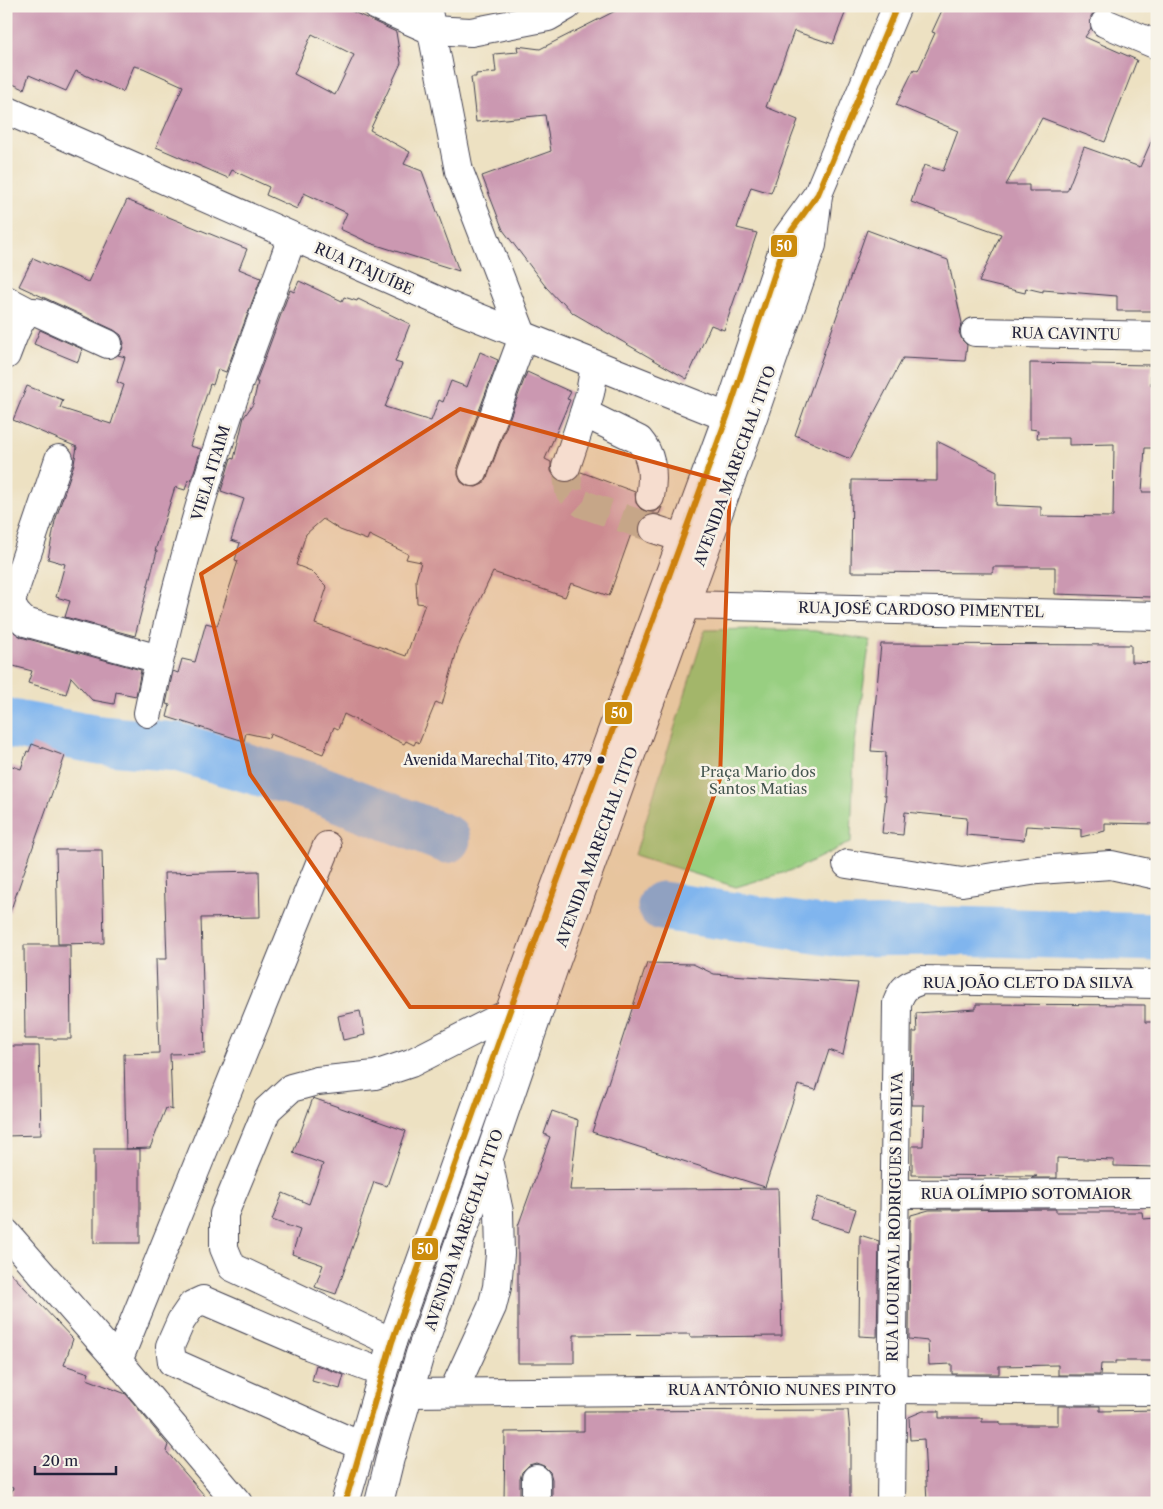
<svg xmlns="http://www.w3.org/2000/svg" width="1163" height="1509" viewBox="0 0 1163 1509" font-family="'Libre Caslon Text',serif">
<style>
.green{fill:#98cf81;stroke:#5d785e}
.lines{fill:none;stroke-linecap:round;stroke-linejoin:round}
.river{stroke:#80b5ee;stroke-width:49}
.building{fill:#cb98b1;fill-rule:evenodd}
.minor-tunnel{stroke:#c4bba7;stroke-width:28;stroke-dasharray:28 14;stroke-linecap:butt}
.minor-casing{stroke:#403f4f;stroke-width:30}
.major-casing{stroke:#403f4f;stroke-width:30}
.minor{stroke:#fff;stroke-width:28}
.major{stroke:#fff;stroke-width:28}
.bus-1-casing{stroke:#f7f3e8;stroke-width:10}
.bus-1{stroke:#cc8c0c;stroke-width:6}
.marked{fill:#d45411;fill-opacity:0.2;stroke:#d45411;stroke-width:4;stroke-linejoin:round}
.bus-dot{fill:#22223b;stroke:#f7f3e8;stroke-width:2}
.labels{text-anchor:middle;stroke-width:5;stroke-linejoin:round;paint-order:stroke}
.bus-label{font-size:14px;fill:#22223b;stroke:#f7f3e8;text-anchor:end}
.street-label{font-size:15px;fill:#22223b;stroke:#f7f3e8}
.park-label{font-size:15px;fill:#455650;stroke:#f7f3e8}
.line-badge{stroke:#f7f3e8;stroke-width:2}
.badge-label{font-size:14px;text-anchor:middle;font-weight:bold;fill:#fff}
</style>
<rect width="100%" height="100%" fill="#f7f3e8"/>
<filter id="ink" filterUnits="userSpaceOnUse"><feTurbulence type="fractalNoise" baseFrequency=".02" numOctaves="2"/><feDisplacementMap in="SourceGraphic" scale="10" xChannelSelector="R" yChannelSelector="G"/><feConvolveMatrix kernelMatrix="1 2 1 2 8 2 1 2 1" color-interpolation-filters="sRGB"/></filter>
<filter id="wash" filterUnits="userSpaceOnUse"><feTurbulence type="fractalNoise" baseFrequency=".0096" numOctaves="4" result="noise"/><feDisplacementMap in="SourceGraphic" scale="20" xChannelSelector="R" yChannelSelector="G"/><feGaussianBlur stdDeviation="1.12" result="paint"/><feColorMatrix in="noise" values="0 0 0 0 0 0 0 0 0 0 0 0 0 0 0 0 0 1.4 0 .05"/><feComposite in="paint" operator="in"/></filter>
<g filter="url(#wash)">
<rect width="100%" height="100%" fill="#ede1c2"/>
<path class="green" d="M 757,629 L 815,631 L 870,640 L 854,750 L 851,842 L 796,869 L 736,887 L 635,855 L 705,630 Z"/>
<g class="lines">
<g class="river">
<path d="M 6,723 L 99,740 L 177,747 L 315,788 L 446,839"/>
<path d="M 662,906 L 835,932 L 953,931 L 1157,937"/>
</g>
</g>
<g id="blocks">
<g class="building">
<path d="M 6,6 L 341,6 L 396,32 L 401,63 L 370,130 L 410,152 L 404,164 L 422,171 L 459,271 L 370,243 L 340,229 L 347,213 L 304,193 L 297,209 L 266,195 L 269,187 L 232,170 L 228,178 L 156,147 L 183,86 L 143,68 L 134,66 L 123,92 L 76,71 L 66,91 L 29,75 L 24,89 L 6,81 ZM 312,34 L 354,55 L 335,95 L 294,74 Z"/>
<path d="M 625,6 L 848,6 L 833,44 L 794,31 L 766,107 L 798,120 L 771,193 L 751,187 L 737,228 L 757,233 L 724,330 L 711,325 L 687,379 L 573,313 L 562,301 L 560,302 L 546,287 L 503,230 L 482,176 L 551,151 L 545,115 L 476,122 L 471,77 L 476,77 L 476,74 L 496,72 L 494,54 L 518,52 L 517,46 L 540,49 Z"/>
<path d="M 944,6 L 1103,6 L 1095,11 L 1091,16 L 1091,28 L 1085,37 L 1137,60 L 1105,142 L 1042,118 L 1006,185 L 1029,185 L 1029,191 L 1067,191 L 1084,147 L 1140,167 L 1157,128 L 1157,311 L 1117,311 L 1117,296 L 1043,290 L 1043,292 L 1026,288 L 1025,293 L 979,282 L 1001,234 L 911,202 L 924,165 L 943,171 L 958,131 L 896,105 L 914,69 L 918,71 L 935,33 L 932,32 Z"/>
<path d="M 127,200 L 247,249 L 239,269 L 261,278 L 226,372 L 218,369 L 213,385 L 210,384 L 190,446 L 201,449 L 191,481 L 188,480 L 185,490 L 175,487 L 155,551 L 157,551 L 135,636 L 65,617 L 70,601 L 56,597 L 65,564 L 48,559 L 55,521 L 74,464 L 77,447 L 13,420 L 27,386 L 63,400 L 60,408 L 111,424 L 124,385 L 117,382 L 125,357 L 118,355 L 122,350 L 124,343 L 121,335 L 114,330 L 19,286 L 33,258 L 88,282 Z"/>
<path d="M 867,230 L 948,260 L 962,323 L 959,332 L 962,340 L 967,345 L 965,361 L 903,358 L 850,459 L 795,435 Z"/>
<path d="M 299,281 L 342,301 L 344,297 L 357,301 L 358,299 L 410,324 L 395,362 L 402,364 L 385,407 L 431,421 L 439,400 L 443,402 L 451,381 L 467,387 L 480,352 L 498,360 L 458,467 L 458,475 L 461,482 L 467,486 L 476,487 L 483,484 L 487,478 L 527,372 L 571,392 L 567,399 L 570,400 L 545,459 L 551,462 L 551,471 L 555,478 L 562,482 L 570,482 L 577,478 L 581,472 L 635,492 L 636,503 L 641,509 L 647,512 L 655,512 L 662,507 L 659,514 L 650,514 L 643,518 L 639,525 L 639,532 L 642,538 L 631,534 L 609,596 L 571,583 L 565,597 L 493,572 L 458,647 L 442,705 L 436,702 L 419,743 L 416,741 L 414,745 L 406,741 L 404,744 L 344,714 L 338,729 L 334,727 L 323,754 L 270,734 L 269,738 L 246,733 L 244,741 L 167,717 L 170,705 L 166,704 L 173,671 L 178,673 L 182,659 L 195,662 L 206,623 L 217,626 L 238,561 L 235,560 L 240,543 L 231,540 L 244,499 L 221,491 L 231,458 L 234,459 L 244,417 L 253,404 L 258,382 L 256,382 L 290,290 L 294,292 ZM 323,519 L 340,530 L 367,540 L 369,535 L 408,554 L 406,559 L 421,562 L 416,580 L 417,603 L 425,604 L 406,656 L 315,624 L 327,587 L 311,571 L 296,565 L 306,534 Z"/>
<path d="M 40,330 L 82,349 L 78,362 L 34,344 Z"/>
<path d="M 1030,363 L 1151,365 L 1151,385 L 1157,385 L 1157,448 L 1145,448 L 1142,492 L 1154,492 L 1153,496 L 1157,496 L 1157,567 L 1152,567 L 1151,597 L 1055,594 L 1055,567 L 993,567 L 993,573 L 851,572 L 852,480 L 937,481 L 937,441 L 997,471 L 996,505 L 1041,507 L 1041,516 L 1113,517 L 1114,444 L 1069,445 L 1069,438 L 1037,438 L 1038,430 L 1030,429 Z"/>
<path d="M 6,626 L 21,637 L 141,670 L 136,696 L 116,692 L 114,704 L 92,700 L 71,677 L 66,694 L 28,683 L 32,671 L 6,664 Z"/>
<path d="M 881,644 L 1131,645 L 1131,662 L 1157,663 L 1157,824 L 1105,823 L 1105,831 L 1081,837 L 1081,829 L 1026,826 L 1024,840 L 966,835 L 967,818 L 905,812 L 903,835 L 882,833 L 886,795 L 884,795 L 886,752 L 871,751 Z"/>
<path d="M 32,744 L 65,756 L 10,912 L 6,912 L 6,764 L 21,769 L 27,751 L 29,752 Z"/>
<path d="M 56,850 L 102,850 L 104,943 L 58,944 Z"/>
<path d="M 259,871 L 260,917 L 201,918 L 205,1053 L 170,1054 L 172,1110 L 166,1108 L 150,1148 L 126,1149 L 124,1054 L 159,1053 L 156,959 L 167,959 L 164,873 Z"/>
<path d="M 24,945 L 70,945 L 71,1039 L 25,1039 Z"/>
<path d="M 647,963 L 693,964 L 714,974 L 858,983 L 843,1055 L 829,1050 L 816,1090 L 798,1085 L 765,1187 L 592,1132 Z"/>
<path d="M 976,1004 L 1145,1005 L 1145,1022 L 1157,1022 L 1157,1167 L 1114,1166 L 1114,1160 L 1057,1158 L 1057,1178 L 1031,1178 L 1037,1176 L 912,1175 L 912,1146 L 923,1146 L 924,1105 L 912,1105 L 913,1032 L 917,1032 L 916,1013 L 976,1009 Z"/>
<path d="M 360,1011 L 365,1035 L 343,1040 L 338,1016 Z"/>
<path d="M 6,1046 L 39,1046 L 41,1135 L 6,1136 Z"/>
<path d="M 313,1098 L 406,1131 L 387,1186 L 374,1182 L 360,1222 L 361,1223 L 336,1294 L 315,1287 L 323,1265 L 292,1254 L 300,1230 L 272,1220 L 283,1193 L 309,1204 L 323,1164 L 293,1153 Z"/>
<path d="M 552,1111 L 578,1120 L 570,1190 L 778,1188 L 782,1336 L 690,1337 L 690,1334 L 574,1335 L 574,1363 L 518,1363 L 518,1226 L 550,1137 L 544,1134 Z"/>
<rect x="94" y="1149" width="46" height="94"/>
<path d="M 818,1197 L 856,1209 L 849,1231 L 810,1219 Z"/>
<path d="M 1056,1209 L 1056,1212 L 1142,1212 L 1143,1219 L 1157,1218 L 1157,1361 L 1115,1361 L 1115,1364 L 1101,1364 L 1100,1375 L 1058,1375 L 1058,1365 L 999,1366 L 999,1374 L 952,1374 L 952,1364 L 929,1365 L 928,1341 L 909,1339 L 910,1222 L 911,1215 L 929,1210 Z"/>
<path d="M 860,1235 L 879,1241 L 877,1337 L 859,1336 Z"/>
<path d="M 6,1268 L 73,1339 L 64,1365 L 89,1373 L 87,1379 L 126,1394 L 168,1445 L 166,1451 L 211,1503 L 7,1503 L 13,1488 L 6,1486 Z"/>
<path d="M 316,1365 L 344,1375 L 340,1389 L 312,1381 Z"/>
<path d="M 1058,1406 L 1100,1406 L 1100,1411 L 1157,1410 L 1157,1503 L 927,1503 L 924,1439 L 910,1440 L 909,1417 L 923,1411 L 939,1411 L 939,1418 L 982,1418 L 982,1422 L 1000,1422 L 1000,1425 L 1058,1425 Z"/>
<path d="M 848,1410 L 850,1432 L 850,1503 L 552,1503 L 552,1479 L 550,1472 L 544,1466 L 536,1463 L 529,1465 L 522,1472 L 520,1479 L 520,1503 L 504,1503 L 505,1432 L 584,1431 L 584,1411 Z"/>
</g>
</g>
</g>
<g filter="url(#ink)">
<use href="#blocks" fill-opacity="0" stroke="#403f4f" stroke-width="1"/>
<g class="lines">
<path class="minor-tunnel" d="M 566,467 L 569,491 L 583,504 L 654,529"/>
<defs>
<g id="minor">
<path d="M 377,6 L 431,30 L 471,32 L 548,17 L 567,6"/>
<path d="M 427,6 L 459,171 L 523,337"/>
<path d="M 1105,23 L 1157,45"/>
<path d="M 6,110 L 457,309 L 727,417"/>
<path d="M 6,300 L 29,312"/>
<path d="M 975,332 L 1157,336"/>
<path d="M 6,355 C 10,345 19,317 28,313 C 32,311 36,312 40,313 L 108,344"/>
<path d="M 595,365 L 590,393 L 584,413 L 639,440 C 653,456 654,476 650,497"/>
<path d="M 59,459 L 12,598 C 11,609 17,615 25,622 L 159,659"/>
<path d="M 566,467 L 584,413"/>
<path d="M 473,472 L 523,337"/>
<path d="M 654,529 L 682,538"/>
<path d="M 685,605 L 1157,616"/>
<path d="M 148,713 C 170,604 201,496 236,391 C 254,339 274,289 292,237"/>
<path d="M 847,864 L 962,882 L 1038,870 L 1111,865 L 1157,875"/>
<path d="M 895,1194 L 1157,1193"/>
<path d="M 6,1233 L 118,1361 L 238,1503"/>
<path d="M 392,1342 L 232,1267 L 224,1248 L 224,1214 L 267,1110 L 291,1088 L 317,1081 L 375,1075 L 411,1063 L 509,1013"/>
<path d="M 118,1361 L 327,846"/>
<path d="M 453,1392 L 492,1307 L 497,1287 L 500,1254 L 499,1212 L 488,1160"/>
<path d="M 408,1393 L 893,1389 L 1157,1391"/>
<path d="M 361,1446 L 172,1362 L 170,1346 L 181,1321 L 192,1305 L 203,1300 L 310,1346 L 383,1373"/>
<path d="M 536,1503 L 536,1479"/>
<path d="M 891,1503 L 897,1003 C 903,987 907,985 922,980 L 1157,984"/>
</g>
<g id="major">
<path d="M 345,1503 L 392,1342 L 509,1013 L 727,417 L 787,237 L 818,194 L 897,6"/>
<path d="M 379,1503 L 390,1458 L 420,1354 L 488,1160 L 554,967 L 753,417 L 812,245 L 818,195"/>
</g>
</defs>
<use href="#minor" class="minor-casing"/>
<use href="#major" class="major-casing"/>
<use href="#minor" class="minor"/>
<use href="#major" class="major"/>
<defs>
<path id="bus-1" d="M 345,1503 L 392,1342 L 509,1013 L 727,417 L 787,237 L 818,194 L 897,6"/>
</defs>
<use href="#bus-1" class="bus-1-casing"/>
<use href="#bus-1" class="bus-1"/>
</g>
</g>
<path class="marked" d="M 460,409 L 730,483 L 720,779 L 638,1007 L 410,1007 L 250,774 L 201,574 Z"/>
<circle class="bus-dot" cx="601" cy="760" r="4.5"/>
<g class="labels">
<g class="bus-label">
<text x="592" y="765">Avenida Marechal Tito, 4779</text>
</g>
<g class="street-label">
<text transform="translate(364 269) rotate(24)" y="5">RUA ITAJUÍBE</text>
<text transform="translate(1066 334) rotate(1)" y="5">RUA CAVINTU</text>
<text transform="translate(735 466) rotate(-70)" y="5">AVENIDA MARECHAL TITO</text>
<text transform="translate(211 473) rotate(-73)" y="5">VIELA ITAIM</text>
<text transform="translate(921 610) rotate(1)" y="5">RUA JOSÉ CARDOSO PIMENTEL</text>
<text transform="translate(597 847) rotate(-70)" y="5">AVENIDA MARECHAL TITO</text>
<text x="1028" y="988">RUA JOÃO CLETO DA SILVA</text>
<text x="1026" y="1199">RUA OLÍMPIO SOTOMAIOR</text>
<text transform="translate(895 1217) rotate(-89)" y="5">RUA LOURIVAL RODRIGUES DA SILVA</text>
<text transform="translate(464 1230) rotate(-71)" y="5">AVENIDA MARECHAL TITO</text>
<text x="782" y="1395">RUA ANTÔNIO NUNES PINTO</text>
</g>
<g class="park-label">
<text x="758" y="777">Praça Mario dos<tspan x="758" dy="17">Santos Matias</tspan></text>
</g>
</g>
<g class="line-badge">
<rect x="770" y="234" width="28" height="24" rx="5" fill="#cc8c0c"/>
<rect x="604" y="701" width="29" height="24" rx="5" fill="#cc8c0c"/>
<rect x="411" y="1237" width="28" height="24" rx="5" fill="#cc8c0c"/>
</g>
<g class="badge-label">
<text x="784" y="251">50</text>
<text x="619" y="718">50</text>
<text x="425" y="1254">50</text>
</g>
<rect width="1163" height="1509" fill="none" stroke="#f7f3e8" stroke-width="25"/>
<path d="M35 1466v8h81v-8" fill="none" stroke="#22223b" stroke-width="2.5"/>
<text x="42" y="1466" font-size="15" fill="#22223b" stroke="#f7f3e8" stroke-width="4" paint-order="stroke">20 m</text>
</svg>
